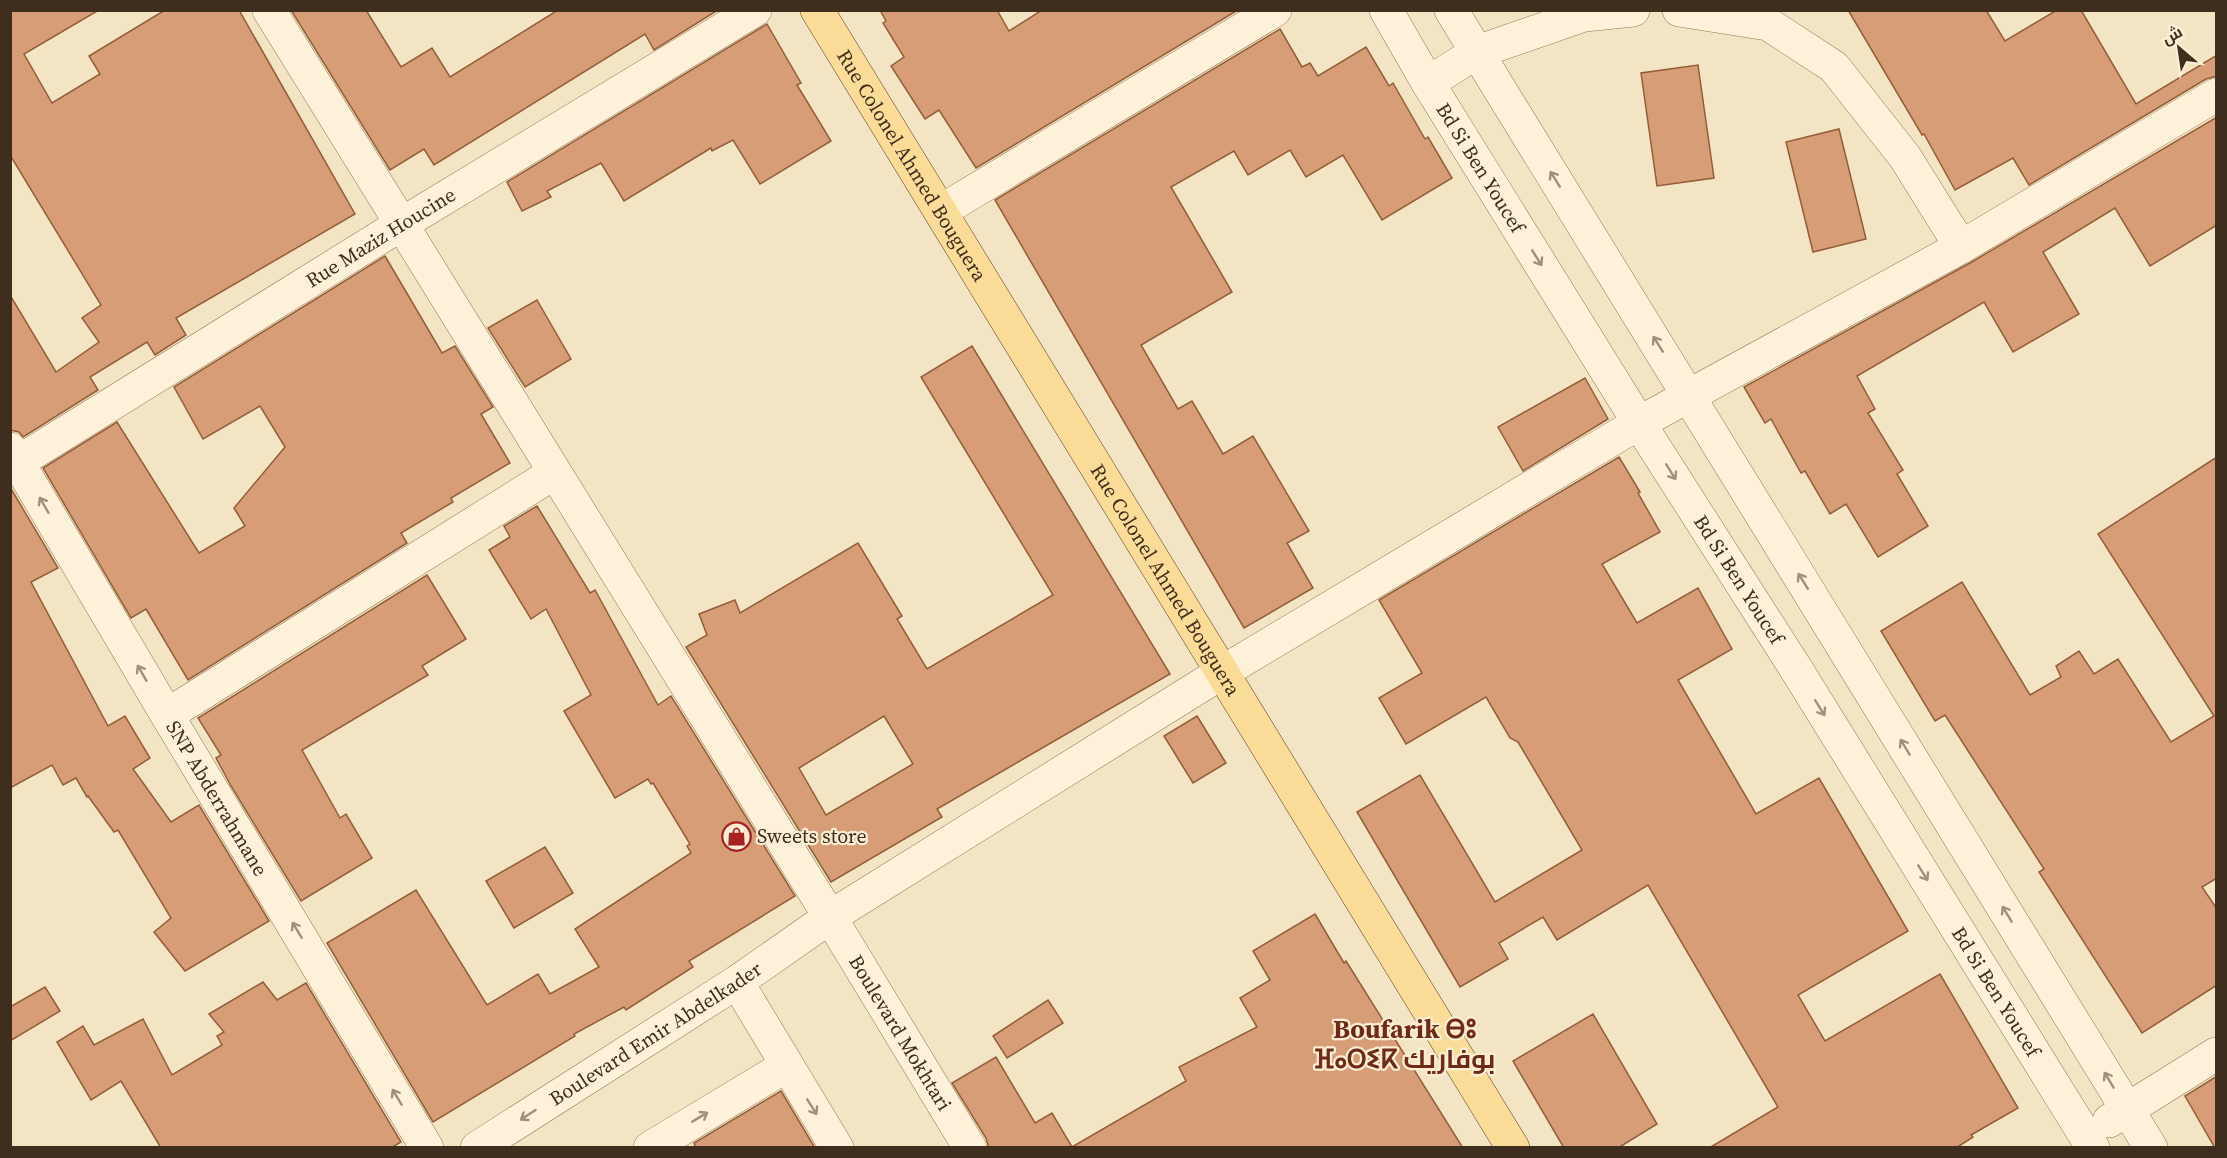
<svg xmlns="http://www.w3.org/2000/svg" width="2227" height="1158" viewBox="0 0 2227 1158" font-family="'Source Serif 4',Cairo,'Noto Sans Tifinagh',serif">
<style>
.building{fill:#d69d76;stroke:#935d3a;stroke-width:1.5;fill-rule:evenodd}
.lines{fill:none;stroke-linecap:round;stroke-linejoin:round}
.minor-casing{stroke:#917658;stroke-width:34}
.major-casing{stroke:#5e432c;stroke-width:34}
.minor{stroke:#fdf2d9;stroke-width:33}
.major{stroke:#fadb98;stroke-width:33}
.oneway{stroke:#9e907b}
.labels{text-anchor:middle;stroke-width:4.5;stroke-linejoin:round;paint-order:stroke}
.street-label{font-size:20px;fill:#3f2d1d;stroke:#faefd5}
.poi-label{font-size:20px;fill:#3f2d1d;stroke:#faefd5;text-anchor:start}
.district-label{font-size:26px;font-weight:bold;fill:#712a17;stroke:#faefd5}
</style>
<rect width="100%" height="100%" fill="#f3e5c4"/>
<g class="building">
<path d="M 10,10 L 99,10 L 24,54 L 52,103 L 100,74 L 89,56 L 165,10 L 239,10 L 355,214 L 176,318 L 186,335 L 155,355 L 147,342 L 90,377 L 98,390 L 23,437 L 19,432 L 10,430 L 10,295 L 56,372 L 99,342 L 82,318 L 101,305 L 10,155 Z"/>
<path d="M 291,10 L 366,10 L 401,67 L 432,48 L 450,77 L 558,10 L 718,10 L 654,50 L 645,34 L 434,165 L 424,149 L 390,170 Z"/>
<path d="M 880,10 L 997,10 L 1009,31 L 1042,10 L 1238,10 L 976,168 L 939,110 L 925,119 L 891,66 L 904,57 L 883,23 L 886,21 Z"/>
<path d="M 1848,10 L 1986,10 L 2005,41 L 2057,10 L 2081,10 L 2136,104 L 2217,55 L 2217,76 L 2206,79 L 2029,185 L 2013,158 L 1955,190 L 1924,134 L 1922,135 Z"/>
<path d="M 767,24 L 801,83 L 797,85 L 831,141 L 760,184 L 733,140 L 712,151 L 711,148 L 624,201 L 601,163 L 547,191 L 551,197 L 522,211 L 507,182 Z"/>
<path d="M 1280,29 L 1302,67 L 1310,63 L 1318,76 L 1366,47 L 1389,86 L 1393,83 L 1425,139 L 1428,137 L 1452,178 L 1382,220 L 1343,155 L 1306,177 L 1290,150 L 1248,175 L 1234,151 L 1171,187 L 1232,292 L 1141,345 L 1178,409 L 1192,401 L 1223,454 L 1253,436 L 1309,531 L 1287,543 L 1313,588 L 1244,628 L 995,200 Z"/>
<path d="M 1698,65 L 1714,178 L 1657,186 L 1641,73 Z"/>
<path d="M 2217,117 L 2217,225 L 2150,266 L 2115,208 L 2043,252 L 2079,314 L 2013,352 L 1984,302 L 1857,376 L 1875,409 L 1868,413 L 1903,470 L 1897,474 L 1928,526 L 1878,557 L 1846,504 L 1830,514 L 1805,471 L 1801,473 L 1771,419 L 1765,423 L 1744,387 L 1970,263 Z"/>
<path d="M 1839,129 L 1866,239 L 1813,252 L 1786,142 Z"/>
<path d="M 385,256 L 442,353 L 455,346 L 493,407 L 481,414 L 510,463 L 451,498 L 453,502 L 401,533 L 407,543 L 188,680 L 146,609 L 131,618 L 43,468 L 117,422 L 199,553 L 245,526 L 234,508 L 285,447 L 260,406 L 203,439 L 174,387 Z"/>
<path d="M 537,300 L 571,359 L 525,387 L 488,328 Z"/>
<path d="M 972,346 L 1170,674 L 937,809 L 942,817 L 831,882 L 686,647 L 707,635 L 699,614 L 735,600 L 740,613 L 858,543 L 902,616 L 897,619 L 927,669 L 1053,595 L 921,377 ZM 884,716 L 913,764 L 826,815 L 799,768 Z"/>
<path d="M 1585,378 L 1608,419 L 1523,471 L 1498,427 Z"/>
<path d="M 1619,457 L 1640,492 L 1638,493 L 1660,532 L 1602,564 L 1637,623 L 1698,588 L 1732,649 L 1678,680 L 1756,814 L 1819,778 L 1908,931 L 1798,995 L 1825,1041 L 1940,974 L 2018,1108 L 1971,1135 L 1973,1137 L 1956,1148 L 1709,1148 L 1778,1107 L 1648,885 L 1557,940 L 1543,917 L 1499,943 L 1508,959 L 1460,987 L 1357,812 L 1420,775 L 1495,902 L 1582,850 L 1518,742 L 1510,738 L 1486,697 L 1406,744 L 1379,698 L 1422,673 L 1379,600 Z"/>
<path d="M 2217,457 L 2217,878 L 2202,887 L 2217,909 L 2217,985 L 2142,1033 L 2039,872 L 2044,869 L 1945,715 L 1935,721 L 1881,631 L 1962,582 L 2030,695 L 2061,677 L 2056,666 L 2079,651 L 2094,674 L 2118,659 L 2171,742 L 2214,716 L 2098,534 Z"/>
<path d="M 10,487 L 58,568 L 31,582 L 108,726 L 125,716 L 150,758 L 133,769 L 171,822 L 199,805 L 269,921 L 185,971 L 154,932 L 171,918 L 118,830 L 114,832 L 88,796 L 87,797 L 76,778 L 63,785 L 52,765 L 10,788 Z"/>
<path d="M 537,506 L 590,593 L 595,590 L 658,705 L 671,696 L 795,896 L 689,961 L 693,967 L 626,1010 L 624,1007 L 574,1034 L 575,1036 L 433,1122 L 327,943 L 416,890 L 487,1005 L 538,974 L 550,994 L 599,967 L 575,929 L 691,853 L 687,846 L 690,844 L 653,783 L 651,784 L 648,779 L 615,798 L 564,711 L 591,695 L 546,609 L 531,619 L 489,550 L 510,537 L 504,526 Z"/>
<path d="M 427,575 L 466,639 L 422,666 L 428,675 L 302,750 L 340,818 L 346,814 L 372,858 L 301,901 L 231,786 L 216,758 L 221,755 L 198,718 Z"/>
<path d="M 1197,716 L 1226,763 L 1193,783 L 1164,736 Z"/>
<path d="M 545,847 L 573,893 L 514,928 L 486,881 Z"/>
<path d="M 1315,914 L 1344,963 L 1346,961 L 1463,1148 L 989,1148 L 986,1138 L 952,1083 L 996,1057 L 1035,1123 L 1052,1113 L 1072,1147 L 1186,1081 L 1179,1067 L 1257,1027 L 1240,998 L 1270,980 L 1253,951 Z"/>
<path d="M 263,982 L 277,1000 L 306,983 L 401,1142 L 391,1148 L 161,1148 L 121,1081 L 91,1100 L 57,1042 L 83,1026 L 94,1045 L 143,1019 L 172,1075 L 222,1045 L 217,1036 L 224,1032 L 209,1014 Z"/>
<path d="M 45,987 L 60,1011 L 10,1041 L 10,1007 Z"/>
<path d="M 1048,1000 L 1063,1023 L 1007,1058 L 993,1036 Z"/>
<path d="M 1593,1014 L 1657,1124 L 1618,1148 L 1564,1148 L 1513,1061 Z"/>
<path d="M 2217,1076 L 2217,1148 L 2215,1148 L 2185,1096 Z"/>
<path d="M 781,1091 L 815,1148 L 696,1148 L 694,1143 Z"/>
</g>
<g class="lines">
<defs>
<g id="minor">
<path id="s1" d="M 269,10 L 830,917 L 970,1148"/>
<path id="s2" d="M 1386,10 L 1428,83 L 1639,423 L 1798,672 L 2093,1148"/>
<path d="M 1451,10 L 2151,1148"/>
<path d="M 1679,10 L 1768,24 L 1834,67 L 1905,157 L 1961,247"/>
<path d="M 1428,83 L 1477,52 L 1584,15 L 1633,10"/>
<path d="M 941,211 L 1275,10"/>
<path id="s3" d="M 10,449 L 167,715 L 427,1148"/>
<path id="s4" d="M 10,467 L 400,225 L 755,10"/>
<path d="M 167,715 L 554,473"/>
<path d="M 737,982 L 837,1148"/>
<path d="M 2109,1121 L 2216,1054"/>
<path id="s5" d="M 477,1148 L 737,982 L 830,917 L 1221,673 L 1639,423 L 1961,247 L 2216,95"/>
<path d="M 650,1148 L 786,1066"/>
</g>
<g id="major">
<path id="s6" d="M 817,10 L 1513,1148"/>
</g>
</defs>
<use href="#minor" class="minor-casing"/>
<use href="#major" class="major-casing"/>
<use href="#minor" class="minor"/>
<use href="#major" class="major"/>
</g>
<defs><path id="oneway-shaft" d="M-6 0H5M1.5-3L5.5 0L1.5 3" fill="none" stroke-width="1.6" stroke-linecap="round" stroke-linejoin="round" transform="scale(1.5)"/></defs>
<g class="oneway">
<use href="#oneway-shaft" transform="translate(1555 179) rotate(-122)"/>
<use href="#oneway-shaft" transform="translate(1537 258) rotate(58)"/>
<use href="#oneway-shaft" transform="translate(1658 344) rotate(-122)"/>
<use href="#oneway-shaft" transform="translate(1671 472) rotate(58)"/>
<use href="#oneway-shaft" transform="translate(44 505) rotate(-120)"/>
<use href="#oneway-shaft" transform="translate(1803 581) rotate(-122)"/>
<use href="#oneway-shaft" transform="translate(142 673) rotate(-120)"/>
<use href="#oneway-shaft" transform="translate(1820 708) rotate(58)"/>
<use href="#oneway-shaft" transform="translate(1905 747) rotate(-121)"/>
<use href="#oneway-shaft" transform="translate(1923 873) rotate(58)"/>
<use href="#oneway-shaft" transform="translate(2007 914) rotate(-121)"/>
<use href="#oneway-shaft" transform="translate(297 930) rotate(-121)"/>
<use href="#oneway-shaft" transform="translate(2109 1080) rotate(-121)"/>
<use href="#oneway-shaft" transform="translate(397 1097) rotate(-121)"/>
<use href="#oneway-shaft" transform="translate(812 1107) rotate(58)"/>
<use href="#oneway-shaft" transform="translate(528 1115) rotate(147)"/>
<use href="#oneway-shaft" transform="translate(700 1117) rotate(-31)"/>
</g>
<defs>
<symbol id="shop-ring" viewBox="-11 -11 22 22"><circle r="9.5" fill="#faefd5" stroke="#a72022" stroke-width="1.5"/><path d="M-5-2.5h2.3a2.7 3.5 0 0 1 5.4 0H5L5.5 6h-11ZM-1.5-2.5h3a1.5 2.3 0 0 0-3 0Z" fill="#a72022"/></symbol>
</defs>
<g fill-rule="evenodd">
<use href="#shop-ring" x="720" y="820" width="33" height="33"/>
</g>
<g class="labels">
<g class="street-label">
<text dy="7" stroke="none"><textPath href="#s6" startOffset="182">Rue Colonel Ahmed Bouguera</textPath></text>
<text dy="7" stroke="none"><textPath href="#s2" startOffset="184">Bd Si Ben Youcef</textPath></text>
<text dy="7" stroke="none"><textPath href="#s4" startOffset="436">Rue Maziz Houcine</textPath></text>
<text dy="7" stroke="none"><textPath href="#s6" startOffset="668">Rue Colonel Ahmed Bouguera</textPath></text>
<text dy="7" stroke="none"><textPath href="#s2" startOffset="670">Bd Si Ben Youcef</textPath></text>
<text dy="7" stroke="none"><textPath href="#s3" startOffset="406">SNP Abderrahmane</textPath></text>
<text dy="7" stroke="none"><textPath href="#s2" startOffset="1156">Bd Si Ben Youcef</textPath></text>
<text dy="7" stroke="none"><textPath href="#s1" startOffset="1202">Boulevard Mokhtari</textPath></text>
<text dy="7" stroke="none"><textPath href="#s5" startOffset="212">Boulevard Emir Abdelkader</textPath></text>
</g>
<g class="poi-label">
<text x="757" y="843">Sweets store</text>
</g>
<g class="district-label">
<text x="1405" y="1038">Boufarik ⴱⵓ<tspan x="1405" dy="30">ⴼⴰⵔⵉⴽ بوفاريك</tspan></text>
</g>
</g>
<rect width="2227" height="1158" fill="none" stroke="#3f2d1d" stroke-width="24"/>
<g transform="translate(2179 48) rotate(331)" stroke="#faefd5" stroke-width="4.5" paint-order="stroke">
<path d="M0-4.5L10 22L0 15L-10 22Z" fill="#3f2d1d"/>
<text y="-9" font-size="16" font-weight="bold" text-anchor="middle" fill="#3f2d1d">ش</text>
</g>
</svg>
